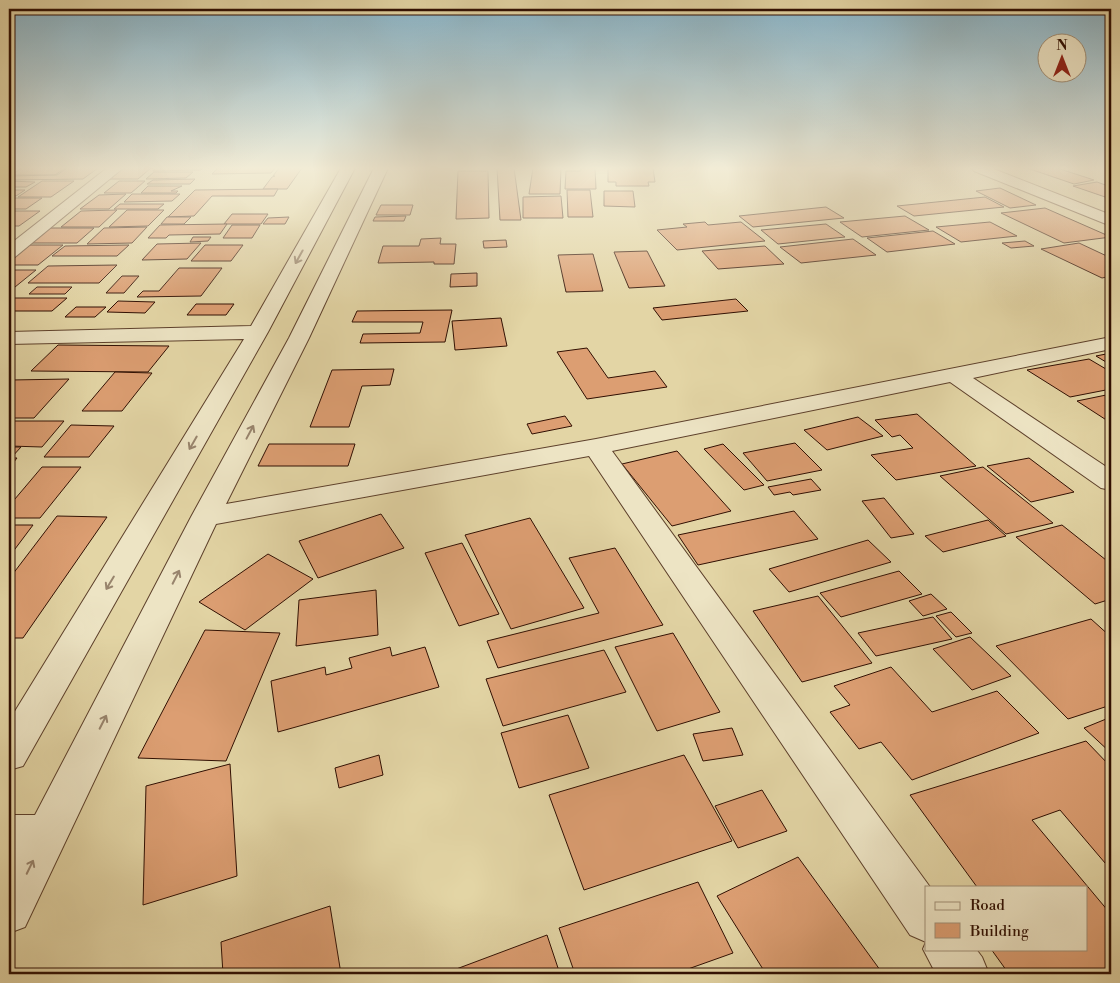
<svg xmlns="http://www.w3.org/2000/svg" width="1120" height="983" viewBox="0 0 1120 983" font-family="'Libre Bodoni',serif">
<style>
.building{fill:#dc9e72;stroke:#300f02}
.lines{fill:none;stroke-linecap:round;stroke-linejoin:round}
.minor-casing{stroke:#5d402b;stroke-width:2}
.minor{fill:#ede4c4;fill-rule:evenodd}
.oneway{stroke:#98846d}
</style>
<rect width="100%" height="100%" fill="#e3d5a5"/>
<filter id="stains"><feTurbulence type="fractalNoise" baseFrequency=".004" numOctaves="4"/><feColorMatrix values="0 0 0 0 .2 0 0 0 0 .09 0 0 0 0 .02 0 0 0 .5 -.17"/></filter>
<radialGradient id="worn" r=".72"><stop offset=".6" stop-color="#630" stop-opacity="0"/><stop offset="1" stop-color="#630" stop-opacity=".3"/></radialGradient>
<g class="building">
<path d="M 22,168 L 65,168 L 55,175 L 11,175 Z"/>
<path d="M 67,168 L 98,168 L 83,179 L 9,180 L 9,176 L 57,175 Z"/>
<path d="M 124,168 L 151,168 L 138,179 L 110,179 Z"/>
<path d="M 156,168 L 203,168 L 201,170 L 153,171 Z"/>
<path d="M 218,168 L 275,168 L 271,173 L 212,174 Z"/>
<path d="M 279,168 L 302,168 L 287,189 L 263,189 L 272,177 L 275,176 L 273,176 Z"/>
<path d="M 497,168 L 514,168 L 521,220 L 500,220 Z"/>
<path d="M 533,168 L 561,168 L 560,194 L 529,194 Z"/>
<path d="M 581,168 L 595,168 L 596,189 L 565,189 L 566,171 L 581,171 Z"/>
<path d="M 608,168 L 653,168 L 655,182 L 648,182 L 649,186 L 616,186 L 616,182 L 608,182 Z"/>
<path d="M 1027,168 L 1057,168 L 1094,180 L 1074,184 Z"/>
<path d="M 458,171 L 488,171 L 489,218 L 456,219 Z"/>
<path d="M 154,172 L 193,172 L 186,178 L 146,179 Z"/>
<path d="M 195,179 L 190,184 L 147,184 L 153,180 Z"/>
<path d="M 9,181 L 35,182 L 26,187 L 9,187 Z"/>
<path d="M 42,181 L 74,181 L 51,197 L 18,197 Z"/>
<path d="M 119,181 L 145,181 L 131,193 L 104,193 Z"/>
<path d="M 1097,182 L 1111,187 L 1111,199 L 1073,186 Z"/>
<path d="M 148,186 L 182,186 L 171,191 L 178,191 L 176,193 L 141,193 Z"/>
<path d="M 1000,188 L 1036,205 L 1010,208 L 976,191 Z"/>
<path d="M 278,189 L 274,196 L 212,196 L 194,216 L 168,217 L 195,190 Z"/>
<path d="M 9,190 L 25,190 L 16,196 L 9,196 Z"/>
<path d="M 567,190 L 590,190 L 593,217 L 568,217 Z"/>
<path d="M 604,191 L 633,191 L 635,207 L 604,206 Z"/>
<path d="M 126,194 L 109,209 L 80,209 L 99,195 Z"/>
<path d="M 132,194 L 180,194 L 172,201 L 124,202 Z"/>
<path d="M 561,196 L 563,218 L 523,218 L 523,197 Z"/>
<path d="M 985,197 L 1004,207 L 914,216 L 897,206 Z"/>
<path d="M 15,198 L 42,198 L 26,209 L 9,209 L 9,202 Z"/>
<path d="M 120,204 L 164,204 L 158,209 L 114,209 Z"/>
<path d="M 381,205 L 413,205 L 410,215 L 376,215 Z"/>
<path d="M 826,207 L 844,218 L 753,227 L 739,216 Z"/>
<path d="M 1045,208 L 1111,237 L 1064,243 L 1001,213 Z"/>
<path d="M 117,210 L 99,227 L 61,227 L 81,211 Z"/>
<path d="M 127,210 L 164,210 L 148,226 L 109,227 Z"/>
<path d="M 9,211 L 40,211 L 19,226 L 9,226 Z"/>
<path d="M 232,214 L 268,214 L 261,224 L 224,224 Z"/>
<path d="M 406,216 L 404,221 L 373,221 L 375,217 Z"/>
<path d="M 905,216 L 929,230 L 862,237 L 840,222 Z"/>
<path d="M 167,217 L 191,217 L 184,224 L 161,224 Z"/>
<path d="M 289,217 L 285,224 L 263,224 L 268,218 Z"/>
<path d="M 705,222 L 708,225 L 741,222 L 765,241 L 677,250 L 657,230 L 687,227 L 683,224 Z"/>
<path d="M 990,222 L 1017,236 L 961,242 L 936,227 Z"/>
<path d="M 227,224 L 220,234 L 169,235 L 166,238 L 148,238 L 160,225 Z"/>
<path d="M 826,224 L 845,237 L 778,244 L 761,230 Z"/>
<path d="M 232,225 L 260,225 L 252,238 L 223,238 Z"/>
<path d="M 147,227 L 132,243 L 87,244 L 104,228 Z"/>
<path d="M 47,228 L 94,228 L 77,243 L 28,243 Z"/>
<path d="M 933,231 L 955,244 L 887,252 L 867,238 Z"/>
<path d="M 193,237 L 211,237 L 208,241 L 190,242 Z"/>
<path d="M 441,238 L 440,244 L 456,244 L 454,264 L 434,264 L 434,262 L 378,263 L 383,246 L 419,246 L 421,239 Z"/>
<path d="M 853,239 L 876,255 L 801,263 L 780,247 Z"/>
<path d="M 506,240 L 507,247 L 484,248 L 483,241 Z"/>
<path d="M 1025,241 L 1034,246 L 1011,248 L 1002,243 Z"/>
<path d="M 201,243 L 187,259 L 142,260 L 157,244 Z"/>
<path d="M 1079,243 L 1111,258 L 1111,276 L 1102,278 L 1041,249 Z"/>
<path d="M 25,245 L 63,245 L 38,265 L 9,265 L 9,258 Z"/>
<path d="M 129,245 L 117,256 L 52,256 L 65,246 Z"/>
<path d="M 205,245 L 243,245 L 231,261 L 191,261 Z"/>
<path d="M 765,246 L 784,264 L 718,269 L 702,251 Z"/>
<path d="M 647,251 L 665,286 L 629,288 L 614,252 Z"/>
<path d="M 593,254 L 603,291 L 566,292 L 558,255 Z"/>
<path d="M 117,265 L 99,283 L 28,283 L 48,266 Z"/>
<path d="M 179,268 L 222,268 L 201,296 L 137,297 L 143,291 L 159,291 Z"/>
<path d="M 9,270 L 36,270 L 15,287 L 9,287 Z"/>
<path d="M 477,273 L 477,286 L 450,287 L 451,274 Z"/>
<path d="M 122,276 L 139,276 L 124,293 L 106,293 Z"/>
<path d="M 37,287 L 72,287 L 65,294 L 29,294 Z"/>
<path d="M 9,298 L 67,298 L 52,311 L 9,311 Z"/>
<path d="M 736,299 L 748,311 L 662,320 L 653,308 Z"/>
<path d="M 118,301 L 155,302 L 145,313 L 107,312 Z"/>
<path d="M 196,304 L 234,304 L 226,315 L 187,315 Z"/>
<path d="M 76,307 L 106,307 L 95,317 L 65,317 Z"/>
<path d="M 452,310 L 445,342 L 360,343 L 363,334 L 420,333 L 423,322 L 352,322 L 357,311 Z"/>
<path d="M 501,318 L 507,346 L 455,350 L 452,321 Z"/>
<path d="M 58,345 L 169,346 L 148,372 L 31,371 Z"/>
<path d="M 587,348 L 608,378 L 655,371 L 667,387 L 587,399 L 557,352 Z"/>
<path d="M 1111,353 L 1111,365 L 1096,356 Z"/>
<path d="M 1089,359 L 1111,372 L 1111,389 L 1070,397 L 1027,370 Z"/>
<path d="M 394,369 L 390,385 L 362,386 L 349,427 L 310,427 L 332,370 Z"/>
<path d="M 115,372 L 152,373 L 122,411 L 82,411 Z"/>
<path d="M 69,379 L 34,418 L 9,418 L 9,382 L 11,380 Z"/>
<path d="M 1111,394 L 1111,423 L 1077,401 Z"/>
<path d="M 917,414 L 976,466 L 896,480 L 871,455 L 913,448 L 900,435 L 892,437 L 875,420 Z"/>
<path d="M 565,416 L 572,426 L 532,434 L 527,424 Z"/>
<path d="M 858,417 L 883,436 L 827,450 L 804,430 Z"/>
<path d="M 9,421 L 64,421 L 42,447 L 9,446 Z"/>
<path d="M 71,425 L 114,426 L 89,457 L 44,457 Z"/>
<path d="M 795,443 L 822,470 L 767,481 L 743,453 Z"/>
<path d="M 269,444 L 355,444 L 348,466 L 258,466 Z"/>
<path d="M 723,444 L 764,485 L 744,490 L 704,449 Z"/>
<path d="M 9,447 L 21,447 L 11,458 L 17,458 L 9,468 Z"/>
<path d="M 677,451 L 731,511 L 672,526 L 622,464 Z"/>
<path d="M 1029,458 L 1074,492 L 1031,502 L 987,466 Z"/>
<path d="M 42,467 L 81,467 L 40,518 L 9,518 L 9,506 Z"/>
<path d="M 983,467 L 1053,523 L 1006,534 L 940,476 Z"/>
<path d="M 811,479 L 821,490 L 793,495 L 790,492 L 774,495 L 768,487 Z"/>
<path d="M 884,498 L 914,534 L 891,538 L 862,501 Z"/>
<path d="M 794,511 L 818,539 L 698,565 L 678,535 Z"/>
<path d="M 381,514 L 404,548 L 318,578 L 299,541 Z"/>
<path d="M 57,516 L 107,517 L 23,638 L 9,638 L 9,579 Z"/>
<path d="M 530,518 L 584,608 L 511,629 L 465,535 Z"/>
<path d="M 988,520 L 1006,536 L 943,552 L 925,536 Z"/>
<path d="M 9,525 L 33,525 L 9,557 Z"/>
<path d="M 1062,525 L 1111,564 L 1111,599 L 1095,604 L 1016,537 Z"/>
<path d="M 868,540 L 891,562 L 789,592 L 769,569 Z"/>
<path d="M 462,543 L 499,614 L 459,626 L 425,553 Z"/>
<path d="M 615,548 L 663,625 L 498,668 L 487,641 L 599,613 L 569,558 Z"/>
<path d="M 268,554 L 313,579 L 245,630 L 199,602 Z"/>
<path d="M 899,571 L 922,594 L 841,617 L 820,593 Z"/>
<path d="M 376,590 L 378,635 L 296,646 L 299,600 Z"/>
<path d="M 931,594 L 947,609 L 923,616 L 909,601 Z"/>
<path d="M 818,596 L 872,663 L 802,682 L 753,611 Z"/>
<path d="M 951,612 L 972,633 L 956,637 L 936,616 Z"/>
<path d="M 933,617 L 952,639 L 876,656 L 858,633 Z"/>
<path d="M 1091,619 L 1111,637 L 1111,705 L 1068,719 L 996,646 Z"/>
<path d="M 205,630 L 280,633 L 226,761 L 138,758 Z"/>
<path d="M 673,633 L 720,712 L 657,731 L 615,647 Z"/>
<path d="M 970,637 L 1011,676 L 972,690 L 933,649 Z"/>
<path d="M 390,647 L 392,656 L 425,647 L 439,687 L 278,732 L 271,681 L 325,667 L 326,675 L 352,668 L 349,658 Z"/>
<path d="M 604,650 L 626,692 L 503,726 L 486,679 Z"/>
<path d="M 891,667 L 932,712 L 997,691 L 1039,733 L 912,780 L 881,742 L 859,749 L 830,712 L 850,705 L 834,686 Z"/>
<path d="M 568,715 L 589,768 L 519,788 L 501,733 Z"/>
<path d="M 1111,717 L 1111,753 L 1084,728 Z"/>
<path d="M 732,728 L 743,755 L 703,761 L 693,734 Z"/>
<path d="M 1086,741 L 1111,767 L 1111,870 L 1060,810 L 1032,820 L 1109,912 L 1111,911 L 1111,974 L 1009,974 L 991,949 L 1086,949 L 1086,887 L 977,887 L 910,795 Z"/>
<path d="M 379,755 L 383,775 L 339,788 L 335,768 Z"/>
<path d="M 684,755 L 732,841 L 584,890 L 549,795 Z"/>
<path d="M 230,764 L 237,876 L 143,905 L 146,786 Z"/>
<path d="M 762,790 L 787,831 L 738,848 L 715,806 Z"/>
<path d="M 798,857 L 883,974 L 766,974 L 717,896 Z"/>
<path d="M 698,882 L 733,953 L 674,974 L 575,974 L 559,928 Z"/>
<path d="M 330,906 L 341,974 L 223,974 L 221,942 Z"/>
<path d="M 547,935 L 560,974 L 443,974 Z"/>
</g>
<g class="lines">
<defs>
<g id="minor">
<path d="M 107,168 L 123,168 L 15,257 L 9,258 L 9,245 Z"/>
<path d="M 341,168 L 355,168 L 268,332 L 23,766 L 9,770 L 9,721 L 244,339 L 9,344 L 9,332 L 251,326 Z"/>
<path d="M 374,168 L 388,168 L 309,338 L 226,504 L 596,439 L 1111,337 L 1111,349 L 973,378 L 1111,470 L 1111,490 L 1101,488 L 950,382 L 612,451 L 930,887 L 926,887 L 926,942 L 910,935 L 589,456 L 216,524 L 25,927 L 9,933 L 9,865 L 15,853 L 9,853 L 9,815 L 35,815 L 191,517 L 289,338 Z"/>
<path d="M 972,168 L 991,168 L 1111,215 L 1111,226 L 974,171 Z"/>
<path d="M 926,942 L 926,949 L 976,949 L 982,957 L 989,974 L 936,974 L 923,949 Z"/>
</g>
</defs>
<use href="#minor" class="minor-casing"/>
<use href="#minor" class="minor"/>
</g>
<defs><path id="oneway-shaft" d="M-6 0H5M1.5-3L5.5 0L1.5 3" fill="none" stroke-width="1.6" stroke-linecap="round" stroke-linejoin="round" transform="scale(1.25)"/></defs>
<g class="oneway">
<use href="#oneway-shaft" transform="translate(299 257) rotate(119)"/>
<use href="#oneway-shaft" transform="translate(250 432) rotate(-62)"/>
<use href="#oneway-shaft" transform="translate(193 443) rotate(120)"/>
<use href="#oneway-shaft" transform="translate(176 577) rotate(-63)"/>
<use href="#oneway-shaft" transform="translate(110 583) rotate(121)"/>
<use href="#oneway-shaft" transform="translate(103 722) rotate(-63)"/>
<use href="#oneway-shaft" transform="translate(30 867) rotate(-64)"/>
</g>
<linearGradient id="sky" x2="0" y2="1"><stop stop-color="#87b6cd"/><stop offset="0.55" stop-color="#f2ecd6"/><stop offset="1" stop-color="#f2ecd6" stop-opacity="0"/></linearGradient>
<rect width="1120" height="306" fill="url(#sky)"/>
<rect width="1120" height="983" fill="none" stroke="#e3d5a5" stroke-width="30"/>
<rect x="10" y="10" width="1100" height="963" fill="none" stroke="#300f02" stroke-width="2.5"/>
<rect x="15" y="15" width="1090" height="953" fill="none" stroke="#300f02"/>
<rect x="925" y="886" width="162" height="65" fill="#ede4c4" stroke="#a18f76"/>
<rect x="935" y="902" width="25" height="8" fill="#ede4c4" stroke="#a18f76"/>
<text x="970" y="910" font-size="15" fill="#300f02">Road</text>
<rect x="935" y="923" width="25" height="15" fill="#dc9e72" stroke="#a18f76"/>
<text x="970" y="936" font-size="15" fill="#300f02">Building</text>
<g transform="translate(1062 58)"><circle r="24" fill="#ede4c4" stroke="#a18f76"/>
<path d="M0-4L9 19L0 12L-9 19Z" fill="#8f2418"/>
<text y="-8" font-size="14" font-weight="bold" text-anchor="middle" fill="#300f02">N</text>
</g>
<rect width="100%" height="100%" filter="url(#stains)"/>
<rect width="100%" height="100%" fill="url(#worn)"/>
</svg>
